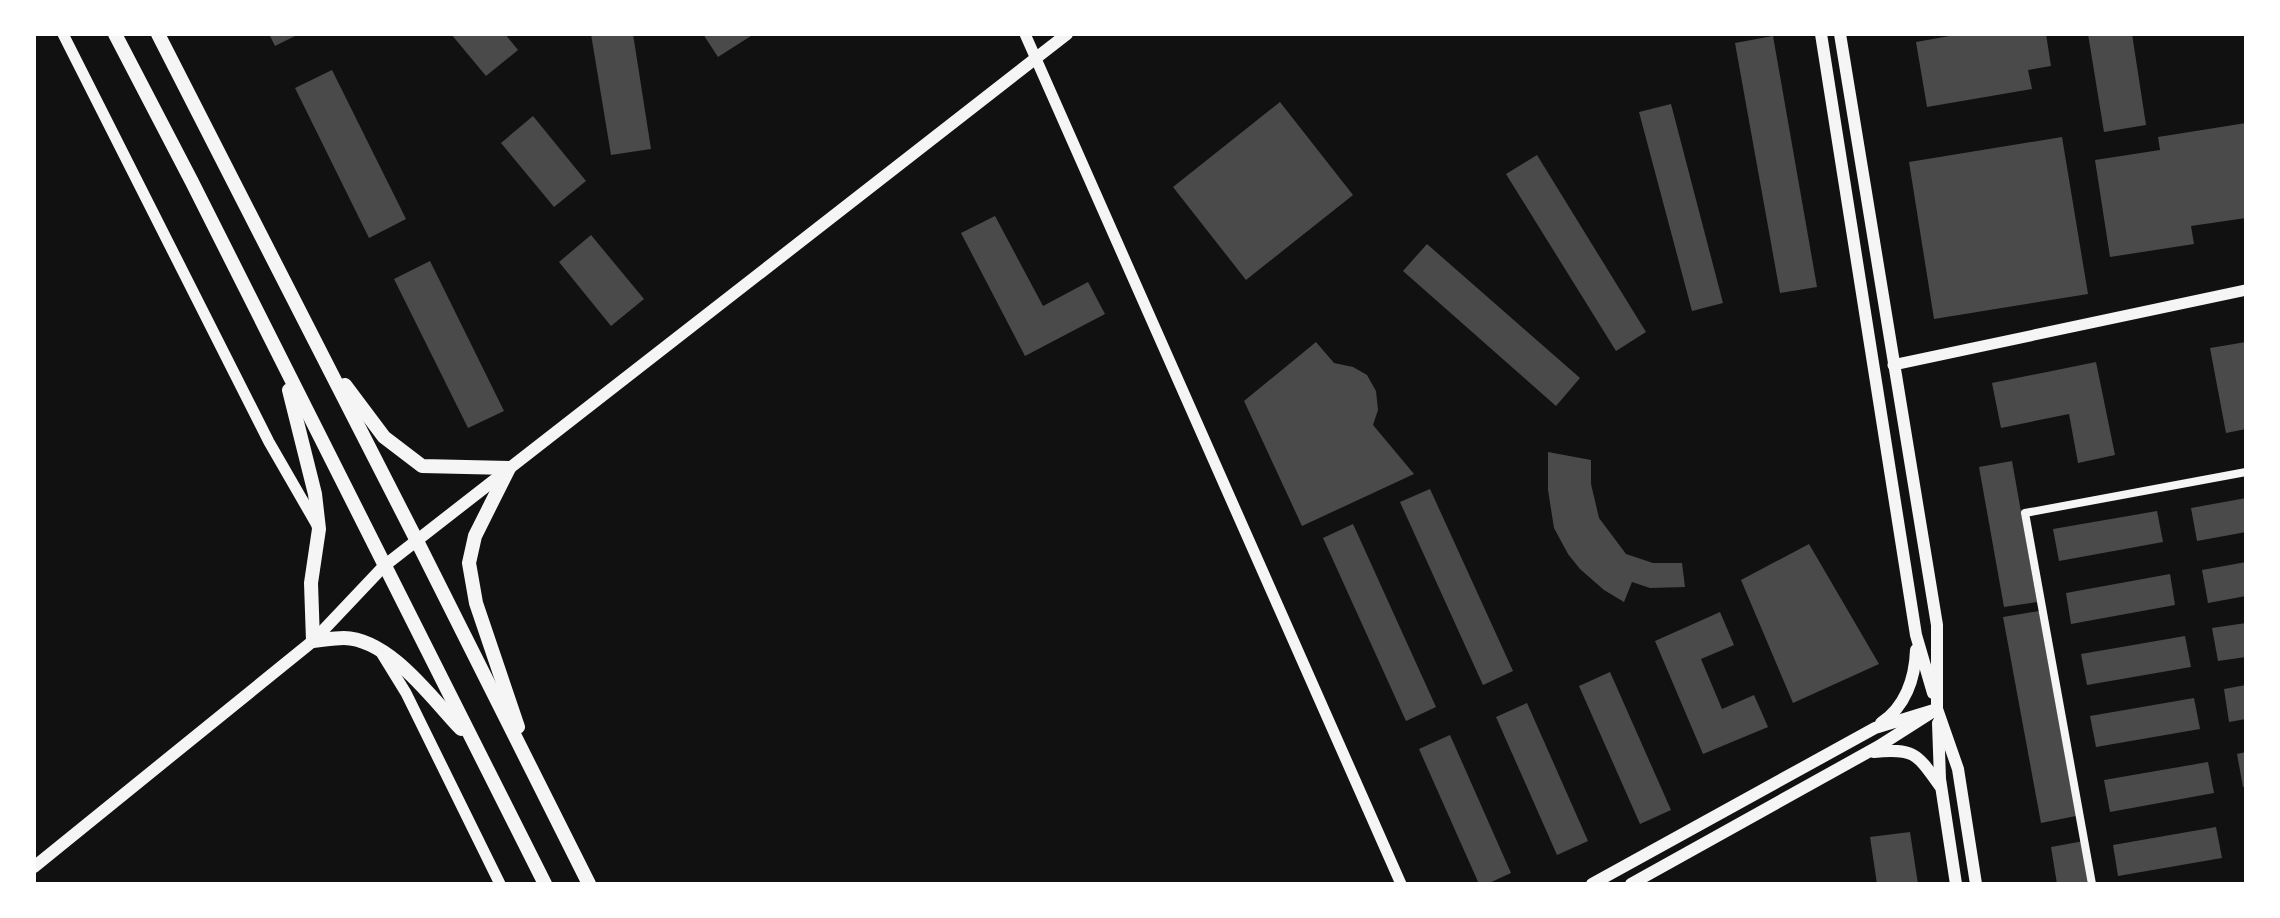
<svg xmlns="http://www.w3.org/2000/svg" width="2280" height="918" viewBox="0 0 2280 918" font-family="'PT Sans',sans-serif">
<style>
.building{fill:#4a4a4a}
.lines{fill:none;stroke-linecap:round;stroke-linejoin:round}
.minor{stroke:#f5f5f5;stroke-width:8}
.tertiary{stroke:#f5f5f5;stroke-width:11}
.secondary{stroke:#f5f5f5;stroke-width:12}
.primary{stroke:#f5f5f5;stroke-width:14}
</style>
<rect width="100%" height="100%" fill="#111"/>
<g class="building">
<path d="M 269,34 L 299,34 L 275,46 Z"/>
<path d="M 451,34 L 505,34 L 518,50 L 486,76 Z"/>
<path d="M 591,34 L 633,34 L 651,149 L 611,155 Z"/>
<path d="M 703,34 L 754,34 L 718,57 Z"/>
<path d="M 1961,34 L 2046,34 L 2051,66 L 2028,70 L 2032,89 L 1927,107 L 1916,42 Z"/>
<path d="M 2088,34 L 2132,34 L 2146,125 L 2104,132 Z"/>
<path d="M 1773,36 L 1817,287 L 1780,293 L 1735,43 Z"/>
<path d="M 332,70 L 406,219 L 369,238 L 295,88 Z"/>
<path d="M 1280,102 L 1353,195 L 1246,280 L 1173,187 Z"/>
<path d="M 1671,104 L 1723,303 L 1692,311 L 1639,112 Z"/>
<path d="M 533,116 L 586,181 L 554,207 L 501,143 Z"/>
<path d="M 2246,123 L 2246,218 L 2191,226 L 2194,244 L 2110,257 L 2095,160 L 2160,150 L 2158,137 Z"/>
<path d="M 2062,137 L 2088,294 L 1934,319 L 1909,162 Z"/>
<path d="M 1537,155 L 1646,332 L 1616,351 L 1506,174 Z"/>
<path d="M 995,216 L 1043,306 L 1088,282 L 1105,314 L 1025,356 L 961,233 Z"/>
<path d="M 591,235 L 644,299 L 611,326 L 559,262 Z"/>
<path d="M 1427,244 L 1580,378 L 1556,406 L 1403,271 Z"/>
<path d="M 430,261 L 504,411 L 468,428 L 394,279 Z"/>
<path d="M 1316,342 L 1334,363 L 1353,367 L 1367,375 L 1376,391 L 1378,410 L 1373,425 L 1414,474 L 1302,526 L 1244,401 Z"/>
<path d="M 2246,342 L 2246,429 L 2226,433 L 2210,348 Z"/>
<path d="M 2096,362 L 2115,455 L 2078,463 L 2069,414 L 2001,428 L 1992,383 Z"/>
<path d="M 1548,452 L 1591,460 L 1591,484 L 1599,518 L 1626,554 L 1653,563 L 1682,563 L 1685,587 L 1650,588 L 1632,582 L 1624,602 L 1604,590 L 1580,569 L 1568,554 L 1554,528 L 1548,490 Z"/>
<path d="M 2012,461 L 2037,602 L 2004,607 L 1979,467 Z"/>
<path d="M 1430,489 L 1513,671 L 1483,685 L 1400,502 Z"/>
<path d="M 2246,498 L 2246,532 L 2197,541 L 2191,508 Z"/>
<path d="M 2157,511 L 2163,542 L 2059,561 L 2053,529 Z"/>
<path d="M 1353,524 L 1436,707 L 1406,721 L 1323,538 Z"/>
<path d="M 1809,544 L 1879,664 L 1793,703 L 1741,580 Z"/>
<path d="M 2246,562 L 2246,596 L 2208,603 L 2202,570 Z"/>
<path d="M 2170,574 L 2175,605 L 2071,624 L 2066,593 Z"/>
<path d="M 2039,611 L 2076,816 L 2041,823 L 2003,617 Z"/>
<path d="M 1720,612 L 1734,645 L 1701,659 L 1722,709 L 1754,695 L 1768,727 L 1703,754 L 1655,641 Z"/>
<path d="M 2246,623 L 2246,657 L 2218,661 L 2212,628 Z"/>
<path d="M 2185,636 L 2191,667 L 2087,685 L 2081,654 Z"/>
<path d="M 1610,672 L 1671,810 L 1640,824 L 1579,686 Z"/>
<path d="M 2246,685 L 2246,719 L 2229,722 L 2224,689 Z"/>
<path d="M 2194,698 L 2200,729 L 2096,747 L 2090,716 Z"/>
<path d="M 1527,703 L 1588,841 L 1557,855 L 1496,717 Z"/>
<path d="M 1450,735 L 1511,873 L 1487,884 L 1479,884 L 1419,749 Z"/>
<path d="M 2246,752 L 2246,786 L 2243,787 L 2237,754 Z"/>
<path d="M 2208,762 L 2214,793 L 2110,812 L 2104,780 Z"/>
<path d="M 2216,827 L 2222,858 L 2118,876 L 2113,845 Z"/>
<path d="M 1910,832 L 1918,884 L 1877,884 L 1870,837 Z"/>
<path d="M 2084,841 L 2092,884 L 2057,884 L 2051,847 Z"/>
</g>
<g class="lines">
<path class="minor" d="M 2092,884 L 2025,513 L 2246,472"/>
<g class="tertiary">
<path d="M 63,34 L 269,442 L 318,527"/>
<path d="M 1025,34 L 1401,884"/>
<path d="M 1893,365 L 2246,290"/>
<path d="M 382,654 L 406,693 L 500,884"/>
</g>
<g class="secondary">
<path d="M 1821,34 L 1916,635 L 1933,693"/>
<path d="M 1840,34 L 1937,625 L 1937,709 L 1958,769 L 1976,884"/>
<path d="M 1881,723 C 1905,707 1915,679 1916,650"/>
<path d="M 1938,723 L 1940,779 L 1956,884"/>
<path d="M 1874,752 C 1915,748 1917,754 1940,786"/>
<path d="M 34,867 L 313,641 L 384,566 L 1067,34"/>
<path d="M 1592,884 L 1875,728 L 1937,709 L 1879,746 L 1631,884"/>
</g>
<g class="primary">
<path d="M 115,34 L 192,182 L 545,884"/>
<path d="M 158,34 L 417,541 L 589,884"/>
<path d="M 345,385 L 384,437 L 422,466 L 509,468 L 475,536 L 469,563 L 476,603 L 518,727"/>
<path d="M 289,390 L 315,494 L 319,529 L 311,583 L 313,641 C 323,640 334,638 344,638 C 390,639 432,699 461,729"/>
</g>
</g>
<rect width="2280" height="918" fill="none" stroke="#ffffff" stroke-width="72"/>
</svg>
